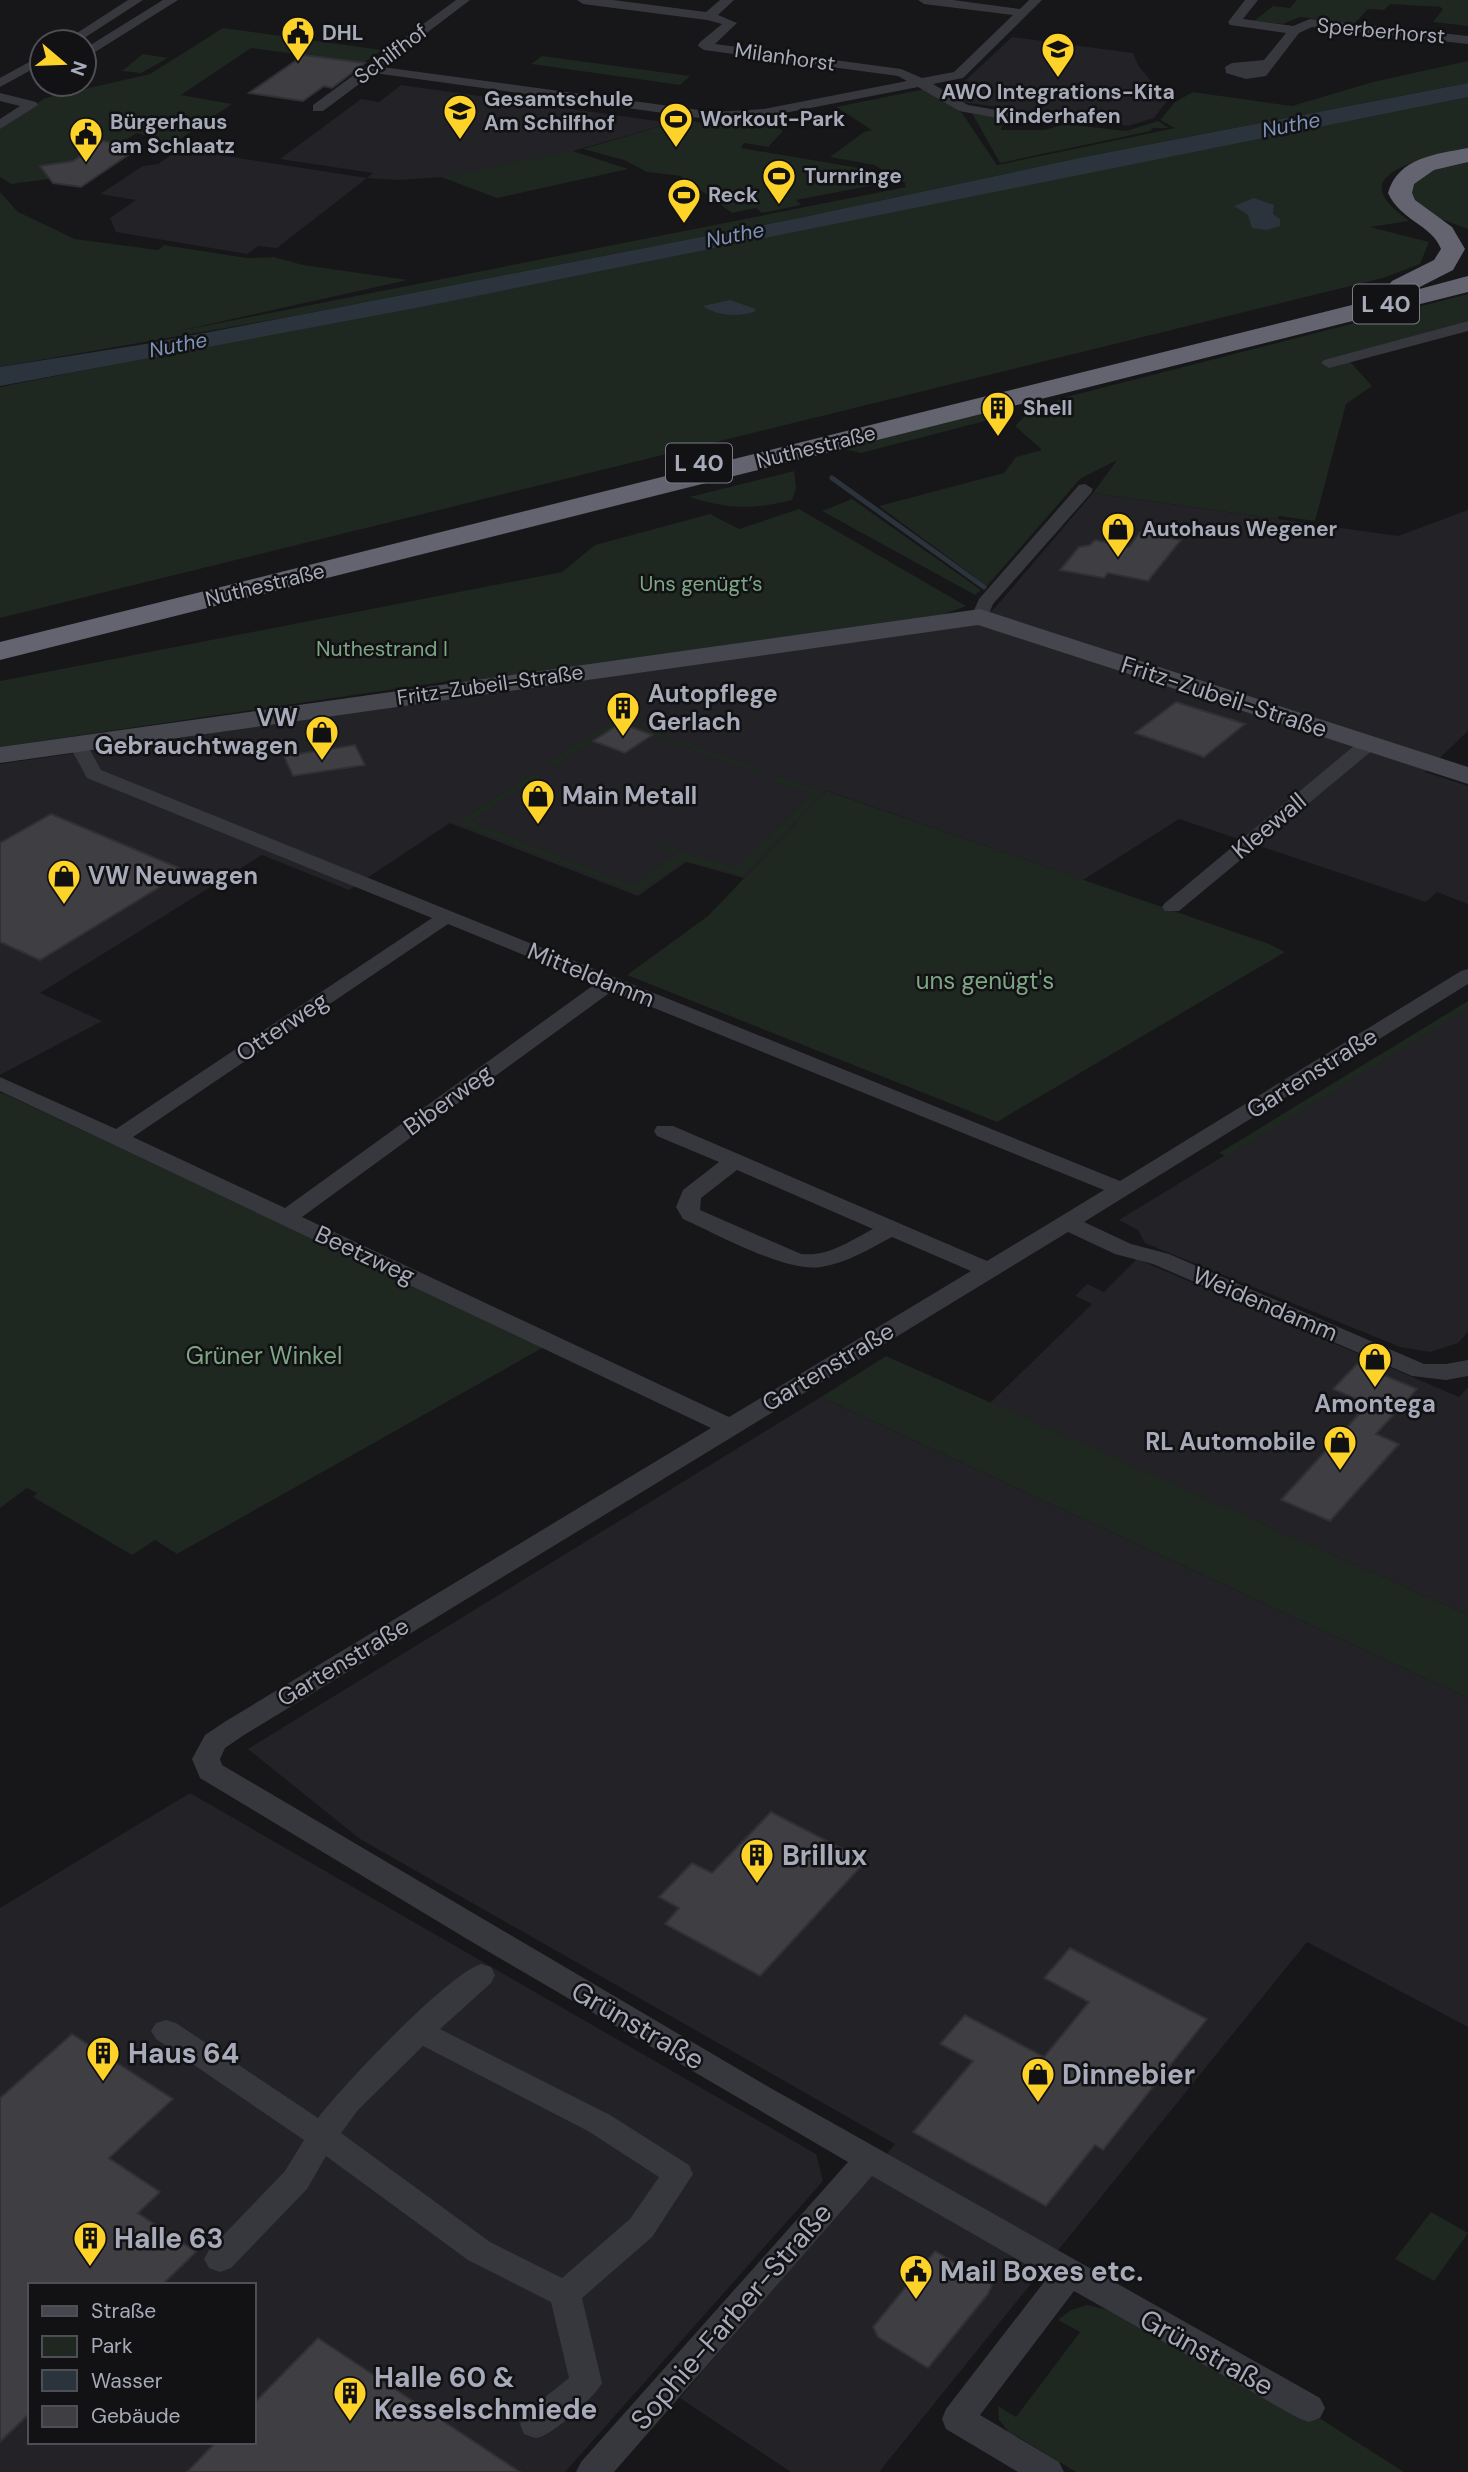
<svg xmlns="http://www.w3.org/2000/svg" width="1468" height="2472" viewBox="0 0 1468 2472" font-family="'DM Sans',sans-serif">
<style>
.built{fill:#232226;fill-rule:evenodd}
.green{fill:#1e2720}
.water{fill:#2b333d}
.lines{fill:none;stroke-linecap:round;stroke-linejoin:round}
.stream{stroke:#2b333d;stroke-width:5}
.building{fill:#3e3e43;stroke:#313035;stroke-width:2}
.street{fill:#37373e;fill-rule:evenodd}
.secondary{fill:#45464e;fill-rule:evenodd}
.highway{fill:#63646f;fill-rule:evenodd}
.labels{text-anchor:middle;stroke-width:5;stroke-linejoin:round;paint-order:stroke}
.far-street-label{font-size:21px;fill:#a7abb9;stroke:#121114}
.far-poi-label{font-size:21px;font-weight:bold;fill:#a7abb9;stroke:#121114;text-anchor:start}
.far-water-label{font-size:21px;font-style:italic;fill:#7c93b6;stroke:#121114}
.far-park-label{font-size:21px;fill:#7da685;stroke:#121114}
.shield{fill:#121114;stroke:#7a7d88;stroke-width:2}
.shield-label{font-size:23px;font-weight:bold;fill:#a7abb9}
.poi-label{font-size:24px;font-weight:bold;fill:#a7abb9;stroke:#121114;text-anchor:start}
.street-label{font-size:24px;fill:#a7abb9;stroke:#121114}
.park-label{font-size:24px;fill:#7da685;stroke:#121114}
.near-poi-label{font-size:28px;font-weight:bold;fill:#a7abb9;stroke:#121114;text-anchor:start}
.near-street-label{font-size:28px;fill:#a7abb9;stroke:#121114}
</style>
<rect width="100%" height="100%" fill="#171619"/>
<g class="built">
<path d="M 1012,37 L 1133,53 L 1138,65 L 1167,101 L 1154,118 L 1128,126 L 963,102 L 953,92 Z"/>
<path d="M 401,85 L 671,123 L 573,151 L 628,169 L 497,198 L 442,177 L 397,180 L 367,178 L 277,248 L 258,246 L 247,254 L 116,232 L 110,218 L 136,200 L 100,194 L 143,166 L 158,164 L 180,149 L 367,178 L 373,173 L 280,159 L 361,99 L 379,102 Z"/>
<path d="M 1093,493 L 1398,536 L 1468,510 L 1468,731 L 1425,772 L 1468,786 L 1468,904 L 1437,892 L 1426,902 L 1179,819 L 1083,880 L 828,791 L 744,878 L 686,862 L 638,896 L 450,823 L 349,890 L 262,855 L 40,993 L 102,1021 L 0,1075 L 0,764 L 971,623 L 994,609 Z"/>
<path d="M 1468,1007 L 1468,1332 L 1458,1343 L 1430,1352 L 1400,1347 L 1145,1243 L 1138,1230 L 1119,1220 Z"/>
<path d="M 1137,1259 L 1459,1397 L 1468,1387 L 1468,1615 L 990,1403 L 1092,1304 L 1075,1296 L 1087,1284 L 1104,1292 Z"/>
<path d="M 821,1397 L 1468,1698 L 1468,2027 L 1307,1942 L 879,2472 L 791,2472 L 680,2398 L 895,2144 L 360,1839 L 248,1749 Z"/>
<path d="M 190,1793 L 816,2154 L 823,2181 L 565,2472 L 0,2472 L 0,1908 ZM 30,2285 L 254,2285 L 254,2442 L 30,2442 Z"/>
</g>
<g class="green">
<path d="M 1297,0 L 1468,0 L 1468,26 L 1433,22 L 1443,9 L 1440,7 L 1390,4 L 1384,10 L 1368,9 L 1354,24 L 1300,17 L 1283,24 L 1254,21 L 1273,6 L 1290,8 Z"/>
<path d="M 223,28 L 382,50 L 363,63 L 251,48 L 181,95 L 232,104 L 173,144 L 137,133 L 124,141 L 103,141 L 73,161 L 40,166 L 49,179 L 11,184 L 0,177 L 0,127 L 45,98 L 150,74 Z"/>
<path d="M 143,54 L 168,58 L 141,73 L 122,71 Z"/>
<path d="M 542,56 L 690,76 L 680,85 L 531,64 Z"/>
<path d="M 1468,61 L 1468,83 L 1084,157 L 799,218 L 289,317 L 0,367 L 0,192 L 18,212 L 75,239 L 158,250 L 164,245 L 247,258 L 274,257 L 303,265 L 408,280 L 179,331 L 906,187 L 905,183 L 874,165 L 830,157 L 864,132 L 872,130 L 836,107 L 925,89 L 962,113 L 997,165 L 1175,128 L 1160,120 L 1175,102 L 1193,92 L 1292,106 L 1373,82 Z"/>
<path d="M 1468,96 L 1468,149 C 1450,153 1364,166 1385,198 C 1390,207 1401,214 1409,221 L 1370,227 L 1429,242 L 1420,264 L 1383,278 L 0,618 L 0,387 Z"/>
<path d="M 972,113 L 1005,117 L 1001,130 L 1044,130 L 1066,124 L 1126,131 L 1158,121 L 1169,128 L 1152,128 L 1151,131 L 1000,163 Z"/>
<path d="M 763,117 L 783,131 L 768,147 L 744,143 L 741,148 L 859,168 L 880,184 L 796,200 L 801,205 L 762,213 L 756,208 L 732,213 L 681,176 L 647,172 L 624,160 L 583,149 L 685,119 L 706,124 L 711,120 Z"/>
<path d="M 571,151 L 628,169 L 497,198 L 441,177 Z"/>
<path d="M 1468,161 L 1468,229 L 1433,216 L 1410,199 L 1412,180 L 1427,171 Z"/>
<path d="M 1468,294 L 1468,321 L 1344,355 L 1372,386 L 1346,404 L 1315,521 L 1279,516 L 1278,519 L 1093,493 L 1117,460 L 1080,479 L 987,586 L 879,506 L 1004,473 L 1016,457 L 1042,450 L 1015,426 L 1031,410 L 1066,397 Z"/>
<path d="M 998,409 L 993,419 L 861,453 L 843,449 Z"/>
<path d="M 794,471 L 796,488 L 792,500 C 753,510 727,509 689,497 Z"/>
<path d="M 852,499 L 981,590 L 975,595 L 822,511 Z"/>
<path d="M 799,509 L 966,606 L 939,616 L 469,684 L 457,680 L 0,747 L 0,681 L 562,572 L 595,545 L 710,514 L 739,529 Z"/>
<path d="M 618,718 L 760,769 L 756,773 L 621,723 L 553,767 L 546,764 Z"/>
<path d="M 534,772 L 541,775 L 471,821 L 632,885 L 678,853 L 657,847 L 661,844 L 736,868 L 812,793 L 774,782 L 777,776 L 823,792 L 743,876 L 685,861 L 637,893 L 457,823 Z"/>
<path d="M 827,791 L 1269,944 L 1285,952 L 997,1122 L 627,975 L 708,916 Z"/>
<path d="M 1468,1001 L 1468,1009 L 1227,1157 L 1219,1153 Z"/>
<path d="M 0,1093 L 5,1094 L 544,1347 L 177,1554 L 155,1540 L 132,1555 L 33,1497 L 37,1493 L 27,1488 L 0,1508 Z"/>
<path d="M 886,1356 L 1468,1615 L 1468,1698 L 821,1397 Z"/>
<path d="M 1431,2212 L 1468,2233 L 1434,2281 L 1395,2259 Z"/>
<path d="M 1087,2305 L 1125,2314 L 1324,2421 L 1404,2472 L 1076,2472 L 1008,2431 L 999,2420 L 998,2406 L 1016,2417 L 1080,2332 L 1058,2320 L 1071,2310 Z"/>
</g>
<g class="water">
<path d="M 1468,83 L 1468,97 L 421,307 L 0,386 L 0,367 L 145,344 L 289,317 L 799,218 L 1084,157 Z"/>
<path d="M 1254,198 L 1274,205 L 1273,214 L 1280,219 L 1280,226 L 1267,230 L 1252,228 L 1248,215 L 1234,206 Z"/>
<path d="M 730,300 L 756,309 L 754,312 C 737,317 717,316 703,306 Z"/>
</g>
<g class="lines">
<path class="stream" d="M 832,478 L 984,587"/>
</g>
<g class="building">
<path d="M 304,55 L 365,63 L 332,88 L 324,86 L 303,101 L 249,93 Z"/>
<path d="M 103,141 L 135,146 L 123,154 L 128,155 L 81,187 L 53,183 L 40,166 L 73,161 Z"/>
<path d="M 1140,532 L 1181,540 L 1148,581 L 1108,573 L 1104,578 L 1060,570 L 1079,547 L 1090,545 L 1095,540 L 1129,547 Z"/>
<path d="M 1176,702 L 1245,724 L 1204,757 L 1135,733 Z"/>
<path d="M 621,723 L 652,735 L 625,753 L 593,741 Z"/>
<path d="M 355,745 L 365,765 L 293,776 L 284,756 Z"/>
<path d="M 51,814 L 186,871 L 40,960 L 0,942 L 0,843 Z"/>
<path d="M 1357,1364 L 1417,1389 L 1376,1434 L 1399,1444 L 1330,1521 L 1281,1500 L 1368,1404 L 1333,1389 Z"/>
<path d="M 771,1812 L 866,1861 L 760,1976 L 665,1924 L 679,1908 L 659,1897 L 692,1863 L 712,1873 Z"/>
<path d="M 1070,1948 L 1207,2019 L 1103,2150 L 1095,2145 L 1046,2206 L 913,2132 L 973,2061 L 940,2044 L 965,2015 L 1044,2057 L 1089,2002 L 1044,1978 Z"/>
<path d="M 72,2034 L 173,2099 L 109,2158 L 160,2192 L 138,2213 L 196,2252 L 162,2285 L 30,2285 L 30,2413 L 0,2442 L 0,2098 Z"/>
<path d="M 935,2251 L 992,2285 L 988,2294 L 928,2368 L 878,2337 L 873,2327 Z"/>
<path d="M 318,2338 L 520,2472 L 187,2472 L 216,2442 L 254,2442 L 254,2403 Z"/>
</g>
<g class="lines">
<g class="street">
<path d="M 128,0 L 143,0 L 78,42 L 63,42 Z"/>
<path d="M 163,0 L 178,0 L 84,59 L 84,49 Z"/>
<path d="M 456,0 L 470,0 L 382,67 L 714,112 L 764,109 L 907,81 L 898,76 L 704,50 L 698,46 L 699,43 L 722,24 L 707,20 L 583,4 L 577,0 L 613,0 L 706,12 L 720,0 L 734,0 L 718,15 L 737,23 L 715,44 L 901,69 L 922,78 L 954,72 L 1013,15 L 924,4 L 918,0 L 953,0 L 1020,9 L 1029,0 L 1042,0 L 963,78 L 933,84 L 968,105 L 1025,115 L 1032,119 L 1025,123 L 959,111 L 918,87 L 764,117 L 714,120 L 374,73 L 323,111 L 313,111 L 313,105 Z"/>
<path d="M 1245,0 L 1258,0 L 1243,19 L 1293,26 L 1310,19 L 1468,36 L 1468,44 L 1312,27 L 1299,33 L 1266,76 L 1246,79 L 1226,73 L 1225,67 L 1232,63 L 1264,60 L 1286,33 L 1230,25 L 1228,22 Z"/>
<path d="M 42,55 L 42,64 L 0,87 L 0,78 Z"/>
<path d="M 0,93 L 36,102 L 38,105 L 0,129 L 0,119 L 20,106 L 0,101 Z"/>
<path d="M 1468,321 L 1468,331 L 1329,368 L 1321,363 L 1324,360 Z"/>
<path d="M 1085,484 L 1093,489 L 1091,493 L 993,604 L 986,621 L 974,621 L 971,617 L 979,599 L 1079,485 Z"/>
<path d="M 78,739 L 85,741 L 101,770 L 1120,1181 L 1461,971 L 1468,969 L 1468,984 L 1084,1222 L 1131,1244 L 1169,1254 L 1424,1364 L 1446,1364 L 1468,1360 L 1468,1376 L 1446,1380 L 1412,1376 L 1153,1264 L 1115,1254 L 1068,1232 L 244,1735 L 225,1748 L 220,1759 L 222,1765 L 767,2086 L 1320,2398 L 1325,2408 L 1320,2418 L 1309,2422 L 1298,2418 L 1074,2291 L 980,2415 L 1059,2462 L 1064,2472 L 1018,2472 L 946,2429 L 942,2419 L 946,2409 L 1048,2277 L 872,2176 L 614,2472 L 576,2472 L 581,2462 L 848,2162 L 472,1942 L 200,1778 L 192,1759 L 205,1735 L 226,1721 L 711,1428 L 0,1091 L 0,1077 L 116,1129 L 432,918 L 87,778 L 69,745 ZM 448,924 L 595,984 L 285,1208 L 133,1137 ZM 612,991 L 1104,1190 L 987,1261 L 673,1126 L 657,1126 L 654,1131 L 657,1136 L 719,1162 L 683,1190 L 676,1207 L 683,1219 C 717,1234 786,1273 821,1267 C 847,1263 869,1249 892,1237 L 971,1271 L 729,1417 L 302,1217 ZM 737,1170 L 873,1229 C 850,1241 828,1257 801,1254 L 700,1210 L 701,1198 Z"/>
<path d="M 1367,739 L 1376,745 L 1374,749 L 1179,911 L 1165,911 L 1162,907 L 1165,903 L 1360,741 Z"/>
<path d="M 481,1964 L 491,1967 L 495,1975 L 491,1983 L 440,2029 L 610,2115 L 689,2165 L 693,2174 L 652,2237 L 582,2298 L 602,2383 C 596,2396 549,2439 535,2438 C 531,2437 528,2435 524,2434 L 520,2424 L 524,2414 L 569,2378 L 551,2302 L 468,2260 L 326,2156 L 307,2189 L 231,2268 L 220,2272 L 209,2268 L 204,2259 L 209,2250 L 285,2171 L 304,2140 L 156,2039 L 151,2031 L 156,2023 L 166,2020 L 176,2023 L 318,2118 C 342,2086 448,1974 481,1964 ZM 423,2046 L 588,2131 L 659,2177 L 630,2219 L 562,2278 L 490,2242 L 341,2133 L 358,2110 Z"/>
</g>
<path class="secondary" d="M 980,609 L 1468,767 L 1468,784 L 978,625 L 0,763 L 0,747 Z"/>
<path class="highway" d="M 1468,148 L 1468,162 L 1434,170 L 1414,184 L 1412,193 L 1415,200 L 1452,227 L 1465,249 L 1453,270 L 1412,291 L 1468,276 L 1468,292 L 0,660 L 0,642 L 1400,293 L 1392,291 L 1388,286 L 1392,281 L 1434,260 L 1441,249 C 1432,225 1401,221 1388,193 C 1398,157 1437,154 1468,148 Z"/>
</g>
<defs>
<symbol id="civic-pin" viewBox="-11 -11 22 30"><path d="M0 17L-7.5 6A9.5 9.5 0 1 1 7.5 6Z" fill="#fed329" stroke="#121114"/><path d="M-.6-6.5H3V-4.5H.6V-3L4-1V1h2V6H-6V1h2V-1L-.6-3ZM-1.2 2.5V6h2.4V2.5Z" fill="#111"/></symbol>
<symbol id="school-pin" viewBox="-11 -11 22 30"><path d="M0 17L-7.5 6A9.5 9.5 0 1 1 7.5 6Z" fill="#fed329" stroke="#121114"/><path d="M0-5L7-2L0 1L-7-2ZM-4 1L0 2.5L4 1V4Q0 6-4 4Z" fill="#111"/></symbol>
<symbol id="stadium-pin" viewBox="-11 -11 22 30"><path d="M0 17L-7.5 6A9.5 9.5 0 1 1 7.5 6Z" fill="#fed329" stroke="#121114"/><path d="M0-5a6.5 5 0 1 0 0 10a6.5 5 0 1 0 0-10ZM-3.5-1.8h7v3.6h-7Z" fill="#111"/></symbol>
<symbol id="building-pin" viewBox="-11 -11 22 30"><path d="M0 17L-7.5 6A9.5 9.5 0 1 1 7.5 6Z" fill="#fed329" stroke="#121114"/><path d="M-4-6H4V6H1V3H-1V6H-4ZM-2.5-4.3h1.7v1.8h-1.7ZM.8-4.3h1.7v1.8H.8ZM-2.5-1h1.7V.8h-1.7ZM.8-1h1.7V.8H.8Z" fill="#111"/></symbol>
<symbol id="shop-pin" viewBox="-11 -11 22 30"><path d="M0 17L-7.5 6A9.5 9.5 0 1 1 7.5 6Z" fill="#fed329" stroke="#121114"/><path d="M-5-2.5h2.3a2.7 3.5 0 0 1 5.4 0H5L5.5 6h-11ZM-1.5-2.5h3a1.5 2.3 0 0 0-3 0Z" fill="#111"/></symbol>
</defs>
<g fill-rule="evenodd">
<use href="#civic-pin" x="279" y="14" width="38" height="52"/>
<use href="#school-pin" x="1039" y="30" width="38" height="52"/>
<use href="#school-pin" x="441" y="92" width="38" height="52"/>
<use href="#stadium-pin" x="657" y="100" width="38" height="52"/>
<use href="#civic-pin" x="67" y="115" width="38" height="52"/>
<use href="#stadium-pin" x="760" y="157" width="38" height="52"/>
<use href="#stadium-pin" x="665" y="176" width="38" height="52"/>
<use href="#building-pin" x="979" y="389" width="38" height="52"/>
<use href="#shop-pin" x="1099" y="510" width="38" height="52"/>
<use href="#building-pin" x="604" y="689" width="38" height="52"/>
<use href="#shop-pin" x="303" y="713" width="38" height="52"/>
<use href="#shop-pin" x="519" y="777" width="38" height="52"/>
<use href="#shop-pin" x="45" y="857" width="38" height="52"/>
<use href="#shop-pin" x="1356" y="1340" width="38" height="52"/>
<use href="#shop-pin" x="1321" y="1423" width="38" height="52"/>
<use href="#building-pin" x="738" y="1836" width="38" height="52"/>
<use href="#building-pin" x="84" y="2034" width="38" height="52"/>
<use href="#shop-pin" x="1019" y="2055" width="38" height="52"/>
<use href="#building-pin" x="71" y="2219" width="38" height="52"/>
<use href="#civic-pin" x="897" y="2252" width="38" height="52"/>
<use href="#building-pin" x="331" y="2374" width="38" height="52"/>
</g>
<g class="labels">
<g class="far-street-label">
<text transform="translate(1381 31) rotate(5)" y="7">Sperberhorst</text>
<text transform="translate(391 54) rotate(-37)" y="7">Schilfhof</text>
<text transform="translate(785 57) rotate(8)" y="7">Milanhorst</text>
<text transform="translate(816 447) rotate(-14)" y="7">Nuthestraße</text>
<text transform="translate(265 585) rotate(-14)" y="7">Nuthestraße</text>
<text transform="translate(490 685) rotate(-8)" y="7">Fritz-Zubeil-Straße</text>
</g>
<g class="far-poi-label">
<text x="322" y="40">DHL</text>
<text x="1058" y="99" text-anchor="middle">AWO Integrations-Kita<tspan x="1058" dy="24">Kinderhafen</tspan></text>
<text x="484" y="106">Gesamtschule<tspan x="484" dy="24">Am Schilfhof</tspan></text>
<text x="700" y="126">Workout-Park</text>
<text x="110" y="129">Bürgerhaus<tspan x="110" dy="24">am Schlaatz</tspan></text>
<text x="804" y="183">Turnringe</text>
<text x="708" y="202">Reck</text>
<text x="1023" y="415">Shell</text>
<text x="1142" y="536">Autohaus Wegener</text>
</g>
<g class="far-water-label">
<text transform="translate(1291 125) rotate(-11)" y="7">Nuthe</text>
<text transform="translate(735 235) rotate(-11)" y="7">Nuthe</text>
<text transform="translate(178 345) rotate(-11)" y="7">Nuthe</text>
</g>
<g class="far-park-label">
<text x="701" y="591">Uns genügt’s</text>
<text x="382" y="656">Nuthestrand I</text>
</g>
<g class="shield">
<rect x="1353" y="284.5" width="66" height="39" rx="5"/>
<rect x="666" y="443.5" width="66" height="39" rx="5"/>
</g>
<g class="shield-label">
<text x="1386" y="312">L 40</text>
<text x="699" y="471">L 40</text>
</g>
<g class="poi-label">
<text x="648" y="702">Autopflege<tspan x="648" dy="28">Gerlach</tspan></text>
<text x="298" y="726" text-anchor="end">VW<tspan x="298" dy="28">Gebrauchtwagen</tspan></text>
<text x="562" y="804">Main Metall</text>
<text x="88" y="884">VW Neuwagen</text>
<text x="1375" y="1412" text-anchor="middle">Amontega</text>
<text x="1316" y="1450" text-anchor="end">RL Automobile</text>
</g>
<g class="street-label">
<text transform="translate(1224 697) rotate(18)" y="8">Fritz-Zubeil-Straße</text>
<text transform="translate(1269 826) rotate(-40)" y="8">Kleewall</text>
<text transform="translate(591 975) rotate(22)" y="8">Mitteldamm</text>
<text transform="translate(282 1027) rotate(-34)" y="8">Otterweg</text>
<text transform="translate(1312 1073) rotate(-32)" y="8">Gartenstraße</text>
<text transform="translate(448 1100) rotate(-36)" y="8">Biberweg</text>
<text transform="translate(365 1255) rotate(25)" y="8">Beetzweg</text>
<text transform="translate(1265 1304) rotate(23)" y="8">Weidendamm</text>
<text transform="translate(828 1367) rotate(-31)" y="8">Gartenstraße</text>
<text transform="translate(343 1662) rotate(-31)" y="8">Gartenstraße</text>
</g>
<g class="park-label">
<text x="985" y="989">uns genügt's</text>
<text x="264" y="1364">Grüner Winkel</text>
</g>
<g class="near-poi-label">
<text x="782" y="1865">Brillux</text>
<text x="128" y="2063">Haus 64</text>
<text x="1062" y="2084">Dinnebier</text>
<text x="114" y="2248">Halle 63</text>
<text x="940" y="2281">Mail Boxes etc.</text>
<text x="374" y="2387">Halle 60 &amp;<tspan x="374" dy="32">Kesselschmiede</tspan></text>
</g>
<g class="near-street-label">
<text transform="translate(638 2025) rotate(30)" y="10">Grünstraße</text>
<text transform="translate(731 2316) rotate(-49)" y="10">Sophie-Farber-Straße</text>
<text transform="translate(1207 2352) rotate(29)" y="10">Grünstraße</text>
</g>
</g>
<rect x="28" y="2283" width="228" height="161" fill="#121114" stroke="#4e4f56" stroke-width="2"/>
<rect x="42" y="2306" width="35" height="10" fill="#45464e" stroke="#4e4f56" stroke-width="2"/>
<text x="91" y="2318" font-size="21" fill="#a7abb9">Straße</text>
<rect x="42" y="2336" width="35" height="21" fill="#1e2720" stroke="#4e4f56" stroke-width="2"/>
<text x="91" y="2353" font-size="21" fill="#a7abb9">Park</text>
<rect x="42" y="2370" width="35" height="21" fill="#2b333d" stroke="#4e4f56" stroke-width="2"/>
<text x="91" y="2388" font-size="21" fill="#a7abb9">Wasser</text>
<rect x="42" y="2406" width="35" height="21" fill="#3e3e43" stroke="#4e4f56" stroke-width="2"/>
<text x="91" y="2423" font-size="21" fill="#a7abb9">Gebäude</text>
<g transform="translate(63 63) rotate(109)"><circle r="33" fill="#121114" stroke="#4e4f56" stroke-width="2"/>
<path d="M0-5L12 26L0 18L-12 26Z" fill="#fed329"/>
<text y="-10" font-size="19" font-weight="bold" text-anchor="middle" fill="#a7abb9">N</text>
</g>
</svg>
